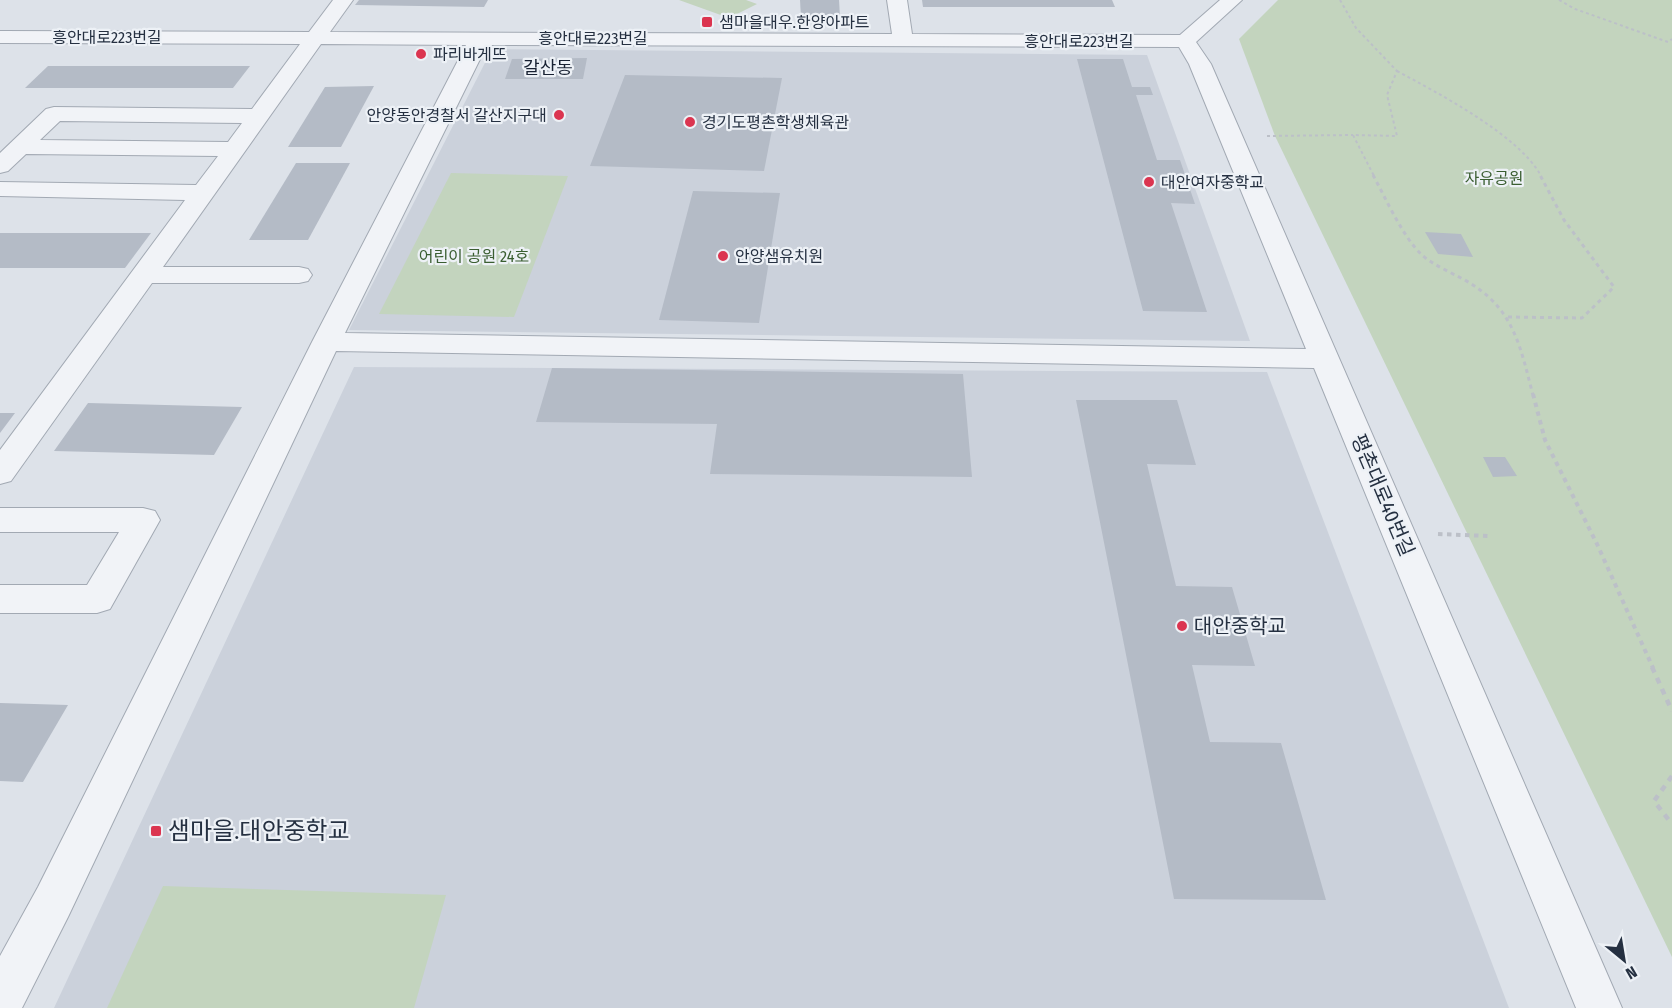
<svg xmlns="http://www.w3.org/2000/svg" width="1672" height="1008" viewBox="0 0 1672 1008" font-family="'Fira Sans Condensed','Noto Sans KR',sans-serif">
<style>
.built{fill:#cbd1db}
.green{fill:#c3d4be}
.building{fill:#b4bbc6}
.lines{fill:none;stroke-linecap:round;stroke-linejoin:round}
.minor-casing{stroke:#a2a9b3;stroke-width:2}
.path-far3{stroke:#bcc0c8;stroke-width:2;stroke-dasharray:3 3;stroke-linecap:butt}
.path-far2{stroke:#bcc0c8;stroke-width:3;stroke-dasharray:4 4;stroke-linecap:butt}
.path-far1{stroke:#bcc0c8;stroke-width:4;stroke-dasharray:4.5 4.5;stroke-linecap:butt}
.path{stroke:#bcc0c8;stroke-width:4.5;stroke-dasharray:6 6;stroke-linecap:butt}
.minor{fill:#f1f3f7;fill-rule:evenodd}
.poi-dot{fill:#db3550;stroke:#edf1f6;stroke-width:2}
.labels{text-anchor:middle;stroke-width:4.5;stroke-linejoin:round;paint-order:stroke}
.far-poi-label{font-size:16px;fill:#253041;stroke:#edf1f6;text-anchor:start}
.far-street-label{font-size:16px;fill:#253041;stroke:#edf1f6}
.far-park-label{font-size:16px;fill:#3a5e31;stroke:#edf1f6}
.far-quarter-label{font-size:18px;fill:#182132;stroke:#edf1f6}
.street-label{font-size:20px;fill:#253041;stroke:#edf1f6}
.poi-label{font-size:20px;fill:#253041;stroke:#edf1f6;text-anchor:start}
.near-poi-label{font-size:24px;fill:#253041;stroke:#edf1f6;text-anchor:start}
</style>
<rect width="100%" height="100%" fill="#dde2e9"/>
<g class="built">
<path d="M 492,49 L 1147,55 L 1250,341 L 349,330 Z"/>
<path d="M 354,367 L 1267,372 L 1509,1008 L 54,1008 Z"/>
</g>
<g class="green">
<path d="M 679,0 L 746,0 L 757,4 L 729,18 Z"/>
<path d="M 1278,0 L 1672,0 L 1672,957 L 1275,136 L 1239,39 Z"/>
<path d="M 451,173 L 568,176 L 514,317 L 379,314 Z"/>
<path d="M 163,886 L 446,895 L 414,1008 L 107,1008 Z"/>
</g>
<g class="building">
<path d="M 359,0 L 488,0 L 484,7 L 355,5 Z"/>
<path d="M 800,0 L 839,0 L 840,17 L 801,18 Z"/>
<path d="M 922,0 L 1112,0 L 1115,7 L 923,7 Z"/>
<path d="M 587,58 L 583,79 L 505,79 L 512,59 Z"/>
<path d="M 1077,59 L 1123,59 L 1132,87 L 1150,87 L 1153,95 L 1136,95 L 1157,160 L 1180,160 L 1195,204 L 1171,203 L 1207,312 L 1143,311 Z"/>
<path d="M 48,66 L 250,66 L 233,88 L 25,88 Z"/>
<path d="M 625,75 L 782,78 L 764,171 L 590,166 Z"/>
<path d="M 374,86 L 341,147 L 288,147 L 325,87 Z"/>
<path d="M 296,163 L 350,163 L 308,240 L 249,240 Z"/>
<path d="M 693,191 L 780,193 L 759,323 L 659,320 Z"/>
<path d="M 1425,232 L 1461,234 L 1473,257 L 1438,254 Z"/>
<path d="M 0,233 L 151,233 L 125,268 L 0,268 Z"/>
<path d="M 552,368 L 963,374 L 972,477 L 710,474 L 717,424 L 536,422 Z"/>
<path d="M 1076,400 L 1177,400 L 1196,465 L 1147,464 L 1176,586 L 1232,587 L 1255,666 L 1192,665 L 1210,742 L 1281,743 L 1326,900 L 1174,899 Z"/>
<path d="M 88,403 L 242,407 L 214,455 L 54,451 Z"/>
<path d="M 0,413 L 15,413 L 0,433 Z"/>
<path d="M 1483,457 L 1505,457 L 1517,476 L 1493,477 Z"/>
<path d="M 0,703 L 68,705 L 23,782 L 0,781 Z"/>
</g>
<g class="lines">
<defs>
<g id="minor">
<path d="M 333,0 L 353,0 L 330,32 L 892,34 L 887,0 L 907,0 L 912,34 L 1180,35 L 1220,0 L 1242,0 L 1196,42 L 1211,64 L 1622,1008 L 1576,1008 L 1314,368 L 336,351 L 68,917 L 22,1008 L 0,1008 L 0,956 L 38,887 L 312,342 L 466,45 L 321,44 L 163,267 L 299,267 L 308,269 L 312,275 L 308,281 L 299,283 L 152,283 L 11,481 L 0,484 L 0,450 L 185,200 L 0,196 L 0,182 L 196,185 L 218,156 L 26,154 L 8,171 L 0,173 L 0,153 L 46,109 L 54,107 L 252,109 L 300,44 L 0,43 L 0,31 L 309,32 ZM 487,45 L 1179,47 L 1189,64 L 1306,349 L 345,333 ZM 60,121 L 242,123 L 228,142 L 40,140 Z"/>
<path d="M 0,508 L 143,508 L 155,511 L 160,520 L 110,609 L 97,613 L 0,613 L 0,585 L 87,585 L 119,532 L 0,532 Z"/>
</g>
</defs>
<use href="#minor" class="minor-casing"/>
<g class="path-far3">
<path d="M 1340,0 L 1356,28 L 1397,71 L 1387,95 L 1397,136 L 1353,135 L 1374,176"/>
<path d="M 1559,0 L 1575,9 L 1668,42 L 1672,39"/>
<path d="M 1397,71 C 1438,93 1520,136 1541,176"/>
<path d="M 1267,136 L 1353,135"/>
</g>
<g class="path-far2">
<path d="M 1373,175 C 1385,197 1403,237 1421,254 C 1433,266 1458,275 1473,285 C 1515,312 1521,350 1533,395"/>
<path d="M 1508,317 L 1582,318 L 1614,287 L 1564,220 L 1540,175"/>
</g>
<g class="path-far1">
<path d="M 1533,394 L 1545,440 L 1597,544 L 1653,668"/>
<path d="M 1438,534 L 1489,536"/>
</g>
<g class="path">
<path d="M 1652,667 L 1672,711"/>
<path d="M 1672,776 L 1654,801 L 1672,824"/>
</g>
<use href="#minor" class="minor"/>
</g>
<g class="poi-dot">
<rect x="701" y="16" width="12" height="12" rx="3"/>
<circle cx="421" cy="54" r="6"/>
<circle cx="559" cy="115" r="6"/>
<circle cx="690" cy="122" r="6"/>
<circle cx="1149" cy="182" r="6"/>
<circle cx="723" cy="256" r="6"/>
<circle cx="1182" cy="626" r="6"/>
<rect x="150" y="825" width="12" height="12" rx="3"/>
</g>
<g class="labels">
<g class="far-poi-label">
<text x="719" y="28">샘마을대우.한양아파트</text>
<text x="433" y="60">파리바게뜨</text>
<text x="547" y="121" text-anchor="end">안양동안경찰서 갈산지구대</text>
<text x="702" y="128">경기도평촌학생체육관</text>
<text x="1161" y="188">대안여자중학교</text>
<text x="735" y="262">안양샘유치원</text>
</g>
<g class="far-street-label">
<text x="107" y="43">흥안대로223번길</text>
<text x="593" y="44">흥안대로223번길</text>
<text x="1079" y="47">흥안대로223번길</text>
</g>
<g class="far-park-label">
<text x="1494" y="184">자유공원</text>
<text x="474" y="262">어린이 공원 24호</text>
</g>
<g class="far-quarter-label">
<text x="548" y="74">갈산동</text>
</g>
<g class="street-label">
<text transform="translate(1383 495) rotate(67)" y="7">평촌대로40번길</text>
</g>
<g class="poi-label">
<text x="1194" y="633">대안중학교</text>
</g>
<g class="near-poi-label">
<text x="168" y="839">샘마을.대안중학교</text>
</g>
</g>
<g transform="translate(1624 960) rotate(150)" stroke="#edf1f6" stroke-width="4.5" paint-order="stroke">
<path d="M0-4.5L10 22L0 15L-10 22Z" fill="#253041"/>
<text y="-9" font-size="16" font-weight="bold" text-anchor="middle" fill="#253041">N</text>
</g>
</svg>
